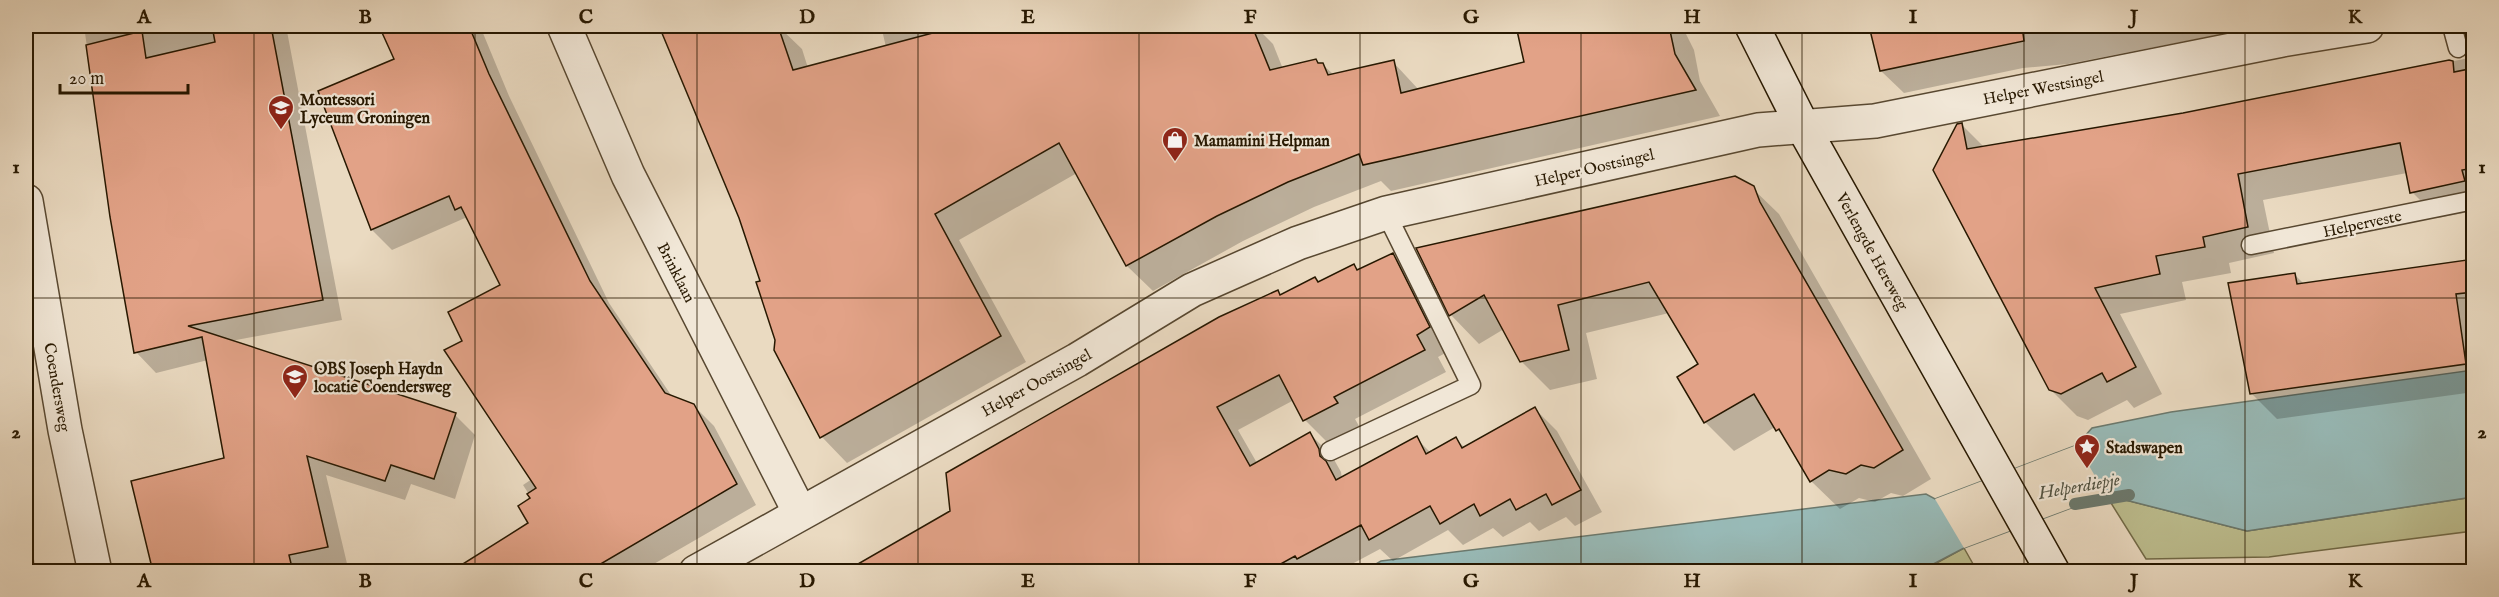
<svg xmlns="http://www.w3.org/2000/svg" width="2499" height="597" viewBox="0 0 2499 597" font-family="'IM FELL English',serif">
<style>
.green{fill:#bdbe8f;stroke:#726b48;stroke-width:1.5}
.water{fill:#98bab7;stroke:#6b796e;stroke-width:1.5}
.pier{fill:#eadac1}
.shadow{fill:#0003}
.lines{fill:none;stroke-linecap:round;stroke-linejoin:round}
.stream{stroke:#6b796e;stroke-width:12}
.building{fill:#e2a287;stroke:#271801;stroke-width:1.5}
.lane-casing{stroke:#584831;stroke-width:21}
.street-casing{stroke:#584831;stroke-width:36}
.secondary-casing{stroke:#271801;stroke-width:36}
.lane{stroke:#f1e7d7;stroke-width:18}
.street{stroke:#f1e7d7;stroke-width:33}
.secondary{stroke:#f1e7d7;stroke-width:33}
.grid{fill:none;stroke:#271801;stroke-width:1.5;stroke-opacity:0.55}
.labels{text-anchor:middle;stroke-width:4.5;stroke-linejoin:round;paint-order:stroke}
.street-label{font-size:16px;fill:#271801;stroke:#f1e7d7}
.poi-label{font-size:16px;font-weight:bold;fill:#271801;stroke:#f1e7d7;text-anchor:start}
.water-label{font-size:18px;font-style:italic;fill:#4f5141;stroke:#f1e7d7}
.neatline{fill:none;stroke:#271801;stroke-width:2}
.grid-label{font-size:20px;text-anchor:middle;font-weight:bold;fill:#271801}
</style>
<rect width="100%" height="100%" fill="#eadac1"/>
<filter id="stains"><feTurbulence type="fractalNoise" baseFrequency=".00333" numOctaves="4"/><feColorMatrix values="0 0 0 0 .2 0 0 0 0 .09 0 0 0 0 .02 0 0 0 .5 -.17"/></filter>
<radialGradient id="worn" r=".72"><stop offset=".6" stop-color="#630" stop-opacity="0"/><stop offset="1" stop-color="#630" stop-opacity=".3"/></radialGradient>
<g class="green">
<path d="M 2106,495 L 2247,531 L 2473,497 L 2473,531 L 2269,557 L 2146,559 Z"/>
<path d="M 1964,548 L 1977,571 L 1920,572 Z"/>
</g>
<path class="water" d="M 2473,370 L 2473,497 L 2247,531 L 2106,495 L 1964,548 L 1920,571 L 1362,572 L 1381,561 L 1926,494 L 1935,499 L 2077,445 L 2092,428 L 2171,412 Z"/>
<path class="pier" d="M 2077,445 L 2106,495 L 1964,548 L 1935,499 Z"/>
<g class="shadow">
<path d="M 84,26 L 286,26 L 342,320 L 231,341 L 455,415 L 475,435 L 455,499 L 411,484 L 405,500 L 326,475 L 349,572 L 154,572 L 226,459 L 208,360 L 156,373 L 136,352 L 111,217 Z"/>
<path d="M 381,26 L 480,26 L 509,96 L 609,303 L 673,398 L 693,405 L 714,426 L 756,505 L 640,572 L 453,572 L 530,524 L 532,499 L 523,485 L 532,479 L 464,342 L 502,286 L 471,224 L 465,218 L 392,250 L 372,230 L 320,92 L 396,60 Z"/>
<path d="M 660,26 L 764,26 L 765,28 L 778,26 L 802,49 L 808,68 L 886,47 L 881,26 L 1255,26 L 1273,44 L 1283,69 L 1322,64 L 1334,75 L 1393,62 L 1419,90 L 1526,63 L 1518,26 L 1682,26 L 1694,50 L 1700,81 L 1720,116 L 1391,191 L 1381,181 L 1314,207 L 1243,241 L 1153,291 L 1127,266 L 1077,173 L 959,240 L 1026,362 L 847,463 L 822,437 L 776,340 L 762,282 L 740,218 Z"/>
<path d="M 1871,26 L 2263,26 L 2068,64 L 2023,68 L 1904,93 L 1881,71 Z"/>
<path d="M 2474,57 L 2474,211 L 2438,218 L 2412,192 L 2407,173 L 2263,200 L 2274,253 L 2229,263 L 2231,273 L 2182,282 L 2186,300 L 2120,314 L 2162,394 L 2134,408 L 2127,400 L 2088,420 L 2077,416 L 2050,389 L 1934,170 L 1961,124 L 1985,148 L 2183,115 Z"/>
<path d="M 1749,185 L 1779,214 L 1931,479 L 1903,496 L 1891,493 L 1875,502 L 1859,498 L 1840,509 L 1811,481 L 1788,441 L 1775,427 L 1734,451 L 1705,422 L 1700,365 L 1669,313 L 1586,333 L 1597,379 L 1550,390 L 1521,361 L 1504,329 L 1479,344 L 1451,315 L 1418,249 Z"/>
<path d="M 1393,255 L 1415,277 L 1451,350 L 1438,357 L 1446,372 L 1355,419 L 1359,426 L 1327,442 L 1305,420 L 1294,400 L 1238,430 L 1257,463 L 1310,434 L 1332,456 L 1341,472 L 1342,479 L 1416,438 L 1431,453 L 1456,439 L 1465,448 L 1535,409 L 1557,431 L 1602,512 L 1575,526 L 1566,517 L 1539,531 L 1530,522 L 1503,537 L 1493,528 L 1463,545 L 1448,530 L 1393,561 L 1380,549 L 1337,572 L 848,572 L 952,512 L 1278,292 L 1281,296 L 1315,278 L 1320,283 L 1354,266 L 1359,270 Z"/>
<path d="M 2474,255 L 2474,392 L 2277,419 L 2251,393 L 2295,275 L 2304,284 L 2472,261 L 2471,256 Z"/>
<path d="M 26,525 L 37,572 L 26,572 Z"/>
</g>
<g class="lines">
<path class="stream" d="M 2075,504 L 2129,495"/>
</g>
<g class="building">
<path d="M 212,26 L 271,26 L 323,300 L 188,326 L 456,413 L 434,479 L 391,465 L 385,481 L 307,456 L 328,547 L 289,555 L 293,572 L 153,572 L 131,481 L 224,458 L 202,337 L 134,353 L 110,217 L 86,45 L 142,31 L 146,58 L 215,42 Z"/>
<path d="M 379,26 L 469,26 L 489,74 L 590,281 L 665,393 L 694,404 L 737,484 L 587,572 L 450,572 L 528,523 L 518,506 L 530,498 L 527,494 L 536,488 L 444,350 L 462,341 L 448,312 L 500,285 L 461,207 L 455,210 L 449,196 L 371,230 L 318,91 L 394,59 Z"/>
<path d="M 659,26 L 778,26 L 793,70 L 959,26 L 1252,26 L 1270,70 L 1316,59 L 1318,63 L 1323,63 L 1328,75 L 1394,60 L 1401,93 L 1524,62 L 1516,26 L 1669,26 L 1675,54 L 1696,90 L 1363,165 L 1359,154 L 1288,182 L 1217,216 L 1126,266 L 1059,143 L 935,214 L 1001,336 L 820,438 L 774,350 L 775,340 L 756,282 L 760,281 L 739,218 Z"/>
<path d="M 1869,26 L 2022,26 L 2024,41 L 1880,71 Z"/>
<path d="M 2449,60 L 2453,61 L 2454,72 L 2474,68 L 2474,168 L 2462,170 L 2465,181 L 2410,193 L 2400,143 L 2238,174 L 2248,227 L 2203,237 L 2205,247 L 2156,256 L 2160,274 L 2095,288 L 2136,367 L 2107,382 L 2102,373 L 2061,394 L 2049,390 L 1933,170 L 1957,124 L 1962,123 L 1967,149 L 2183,113 Z"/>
<path d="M 1735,176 L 1754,186 L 1760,202 L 1903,450 L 1874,468 L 1861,465 L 1846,474 L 1829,470 L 1810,482 L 1779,429 L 1776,431 L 1754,394 L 1704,423 L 1677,377 L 1698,364 L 1649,282 L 1558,305 L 1569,350 L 1520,362 L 1484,295 L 1449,316 L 1416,248 Z"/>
<path d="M 1393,253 L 1430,327 L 1417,335 L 1425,350 L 1334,397 L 1338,403 L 1303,421 L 1279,375 L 1217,407 L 1250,466 L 1310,432 L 1319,449 L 1320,456 L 1326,461 L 1336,480 L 1417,436 L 1426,454 L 1456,437 L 1462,448 L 1535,407 L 1581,490 L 1552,505 L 1546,494 L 1516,510 L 1510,499 L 1480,516 L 1474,504 L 1440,524 L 1430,506 L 1369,540 L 1361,525 L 1297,559 L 1295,556 L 1266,572 L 844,572 L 950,511 L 946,473 L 1219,317 L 1278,290 L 1280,295 L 1315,277 L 1318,282 L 1354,264 L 1357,270 Z"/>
<path d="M 2474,259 L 2474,292 L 2456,294 L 2466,364 L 2250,394 L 2228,283 L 2295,273 L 2297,284 Z"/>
</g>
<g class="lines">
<defs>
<g id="lane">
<path d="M 2452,26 L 2458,48"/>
<path d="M 2251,245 L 2474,200"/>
<path d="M 1330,451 L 1471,385 L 1386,213"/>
</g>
<g id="street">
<path d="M 564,26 L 628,175 L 800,513"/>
<path d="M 26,201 L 65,430 L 95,572"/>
<path d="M 696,572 L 1077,360 L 1192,290 L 1298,243 L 1386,213 L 1758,130 L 1875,121 L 2282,40 L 2367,26"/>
</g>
<path id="secondary" d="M 1752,26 L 1803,127 L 2053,572"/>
</defs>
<use href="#lane" class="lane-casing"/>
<use href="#street" class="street-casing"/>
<use href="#secondary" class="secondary-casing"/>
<use href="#lane" class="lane"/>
<use href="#street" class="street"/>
<use href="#secondary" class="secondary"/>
</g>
<path class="grid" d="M 254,26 L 254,572M 475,26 L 475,572M 697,26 L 697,572M 918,26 L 918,572M 1139,26 L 1139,572M 1360,26 L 1360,572M 1581,26 L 1581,572M 1802,26 L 1802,572M 2024,26 L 2024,572M 2245,26 L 2245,572M 26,298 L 2474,298"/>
<defs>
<symbol id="school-pin" viewBox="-11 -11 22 30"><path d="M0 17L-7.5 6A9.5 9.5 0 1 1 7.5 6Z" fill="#8f2418" stroke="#f1e7d7"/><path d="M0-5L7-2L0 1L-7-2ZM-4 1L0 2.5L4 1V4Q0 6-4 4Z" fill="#fff"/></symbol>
<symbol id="shop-pin" viewBox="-11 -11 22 30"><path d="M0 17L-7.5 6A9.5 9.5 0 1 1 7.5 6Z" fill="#8f2418" stroke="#f1e7d7"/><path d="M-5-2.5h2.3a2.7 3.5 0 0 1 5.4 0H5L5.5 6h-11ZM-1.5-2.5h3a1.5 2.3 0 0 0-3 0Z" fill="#fff"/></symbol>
<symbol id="sight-pin" viewBox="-11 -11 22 30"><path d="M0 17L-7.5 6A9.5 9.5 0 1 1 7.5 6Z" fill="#8f2418" stroke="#f1e7d7"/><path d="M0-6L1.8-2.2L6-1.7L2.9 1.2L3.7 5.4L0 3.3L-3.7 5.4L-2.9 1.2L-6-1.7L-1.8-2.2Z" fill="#fff"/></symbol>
</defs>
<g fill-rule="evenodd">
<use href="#school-pin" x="266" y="93" width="30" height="40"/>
<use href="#shop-pin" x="1160" y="125" width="30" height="40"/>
<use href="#school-pin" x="280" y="362" width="30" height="40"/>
<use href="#sight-pin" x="2072" y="432" width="30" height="40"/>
</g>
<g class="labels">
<g class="street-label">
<text transform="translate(2043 87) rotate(-11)" y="6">Helper Westsingel</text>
<text transform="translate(1594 167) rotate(-13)" y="6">Helper Oostsingel</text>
<text transform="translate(2362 223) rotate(-12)" y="6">Helperveste</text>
<text transform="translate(1873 251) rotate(61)" y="6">Verlengde Hereweg</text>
<text transform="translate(677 272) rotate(63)" y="6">Brinklaan</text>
<text transform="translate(1036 382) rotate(-29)" y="6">Helper Oostsingel</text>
<text transform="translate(58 387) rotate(80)" y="6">Coendersweg</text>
</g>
<g class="poi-label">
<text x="300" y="105">Montessori<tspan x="300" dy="18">Lyceum Groningen</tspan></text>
<text x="1194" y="146">Mamamini Helpman</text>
<text x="314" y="374">OBS Joseph Haydn<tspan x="314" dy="18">locatie Coendersweg</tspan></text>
<text x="2106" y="453">Stadswapen</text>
</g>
<g class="water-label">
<text transform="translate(2079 486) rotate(-10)" y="6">Helperdiepje</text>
</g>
</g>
<rect width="2499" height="597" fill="none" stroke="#eadac1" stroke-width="66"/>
<path d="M60 84v9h128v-9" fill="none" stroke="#271801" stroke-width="3"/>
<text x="69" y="84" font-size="18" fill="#271801" stroke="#f1e7d7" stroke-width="4.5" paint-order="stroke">20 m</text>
<rect x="33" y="33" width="2433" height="531" class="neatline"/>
<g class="grid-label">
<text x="144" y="23">A</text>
<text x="365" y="23">B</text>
<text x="586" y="23">C</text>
<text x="807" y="23">D</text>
<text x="1028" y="23">E</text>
<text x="1250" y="23">F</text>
<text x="1471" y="23">G</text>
<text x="1692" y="23">H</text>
<text x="1913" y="23">I</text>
<text x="2134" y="23">J</text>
<text x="2355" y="23">K</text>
<text x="16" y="173">1</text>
<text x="2482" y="173">1</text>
<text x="16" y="438">2</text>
<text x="2482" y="438">2</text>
<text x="144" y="587">A</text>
<text x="365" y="587">B</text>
<text x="586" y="587">C</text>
<text x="807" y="587">D</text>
<text x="1028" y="587">E</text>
<text x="1250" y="587">F</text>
<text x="1471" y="587">G</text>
<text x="1692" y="587">H</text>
<text x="1913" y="587">I</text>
<text x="2134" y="587">J</text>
<text x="2355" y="587">K</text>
</g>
<rect width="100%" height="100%" filter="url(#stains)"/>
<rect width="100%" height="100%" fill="url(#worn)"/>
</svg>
